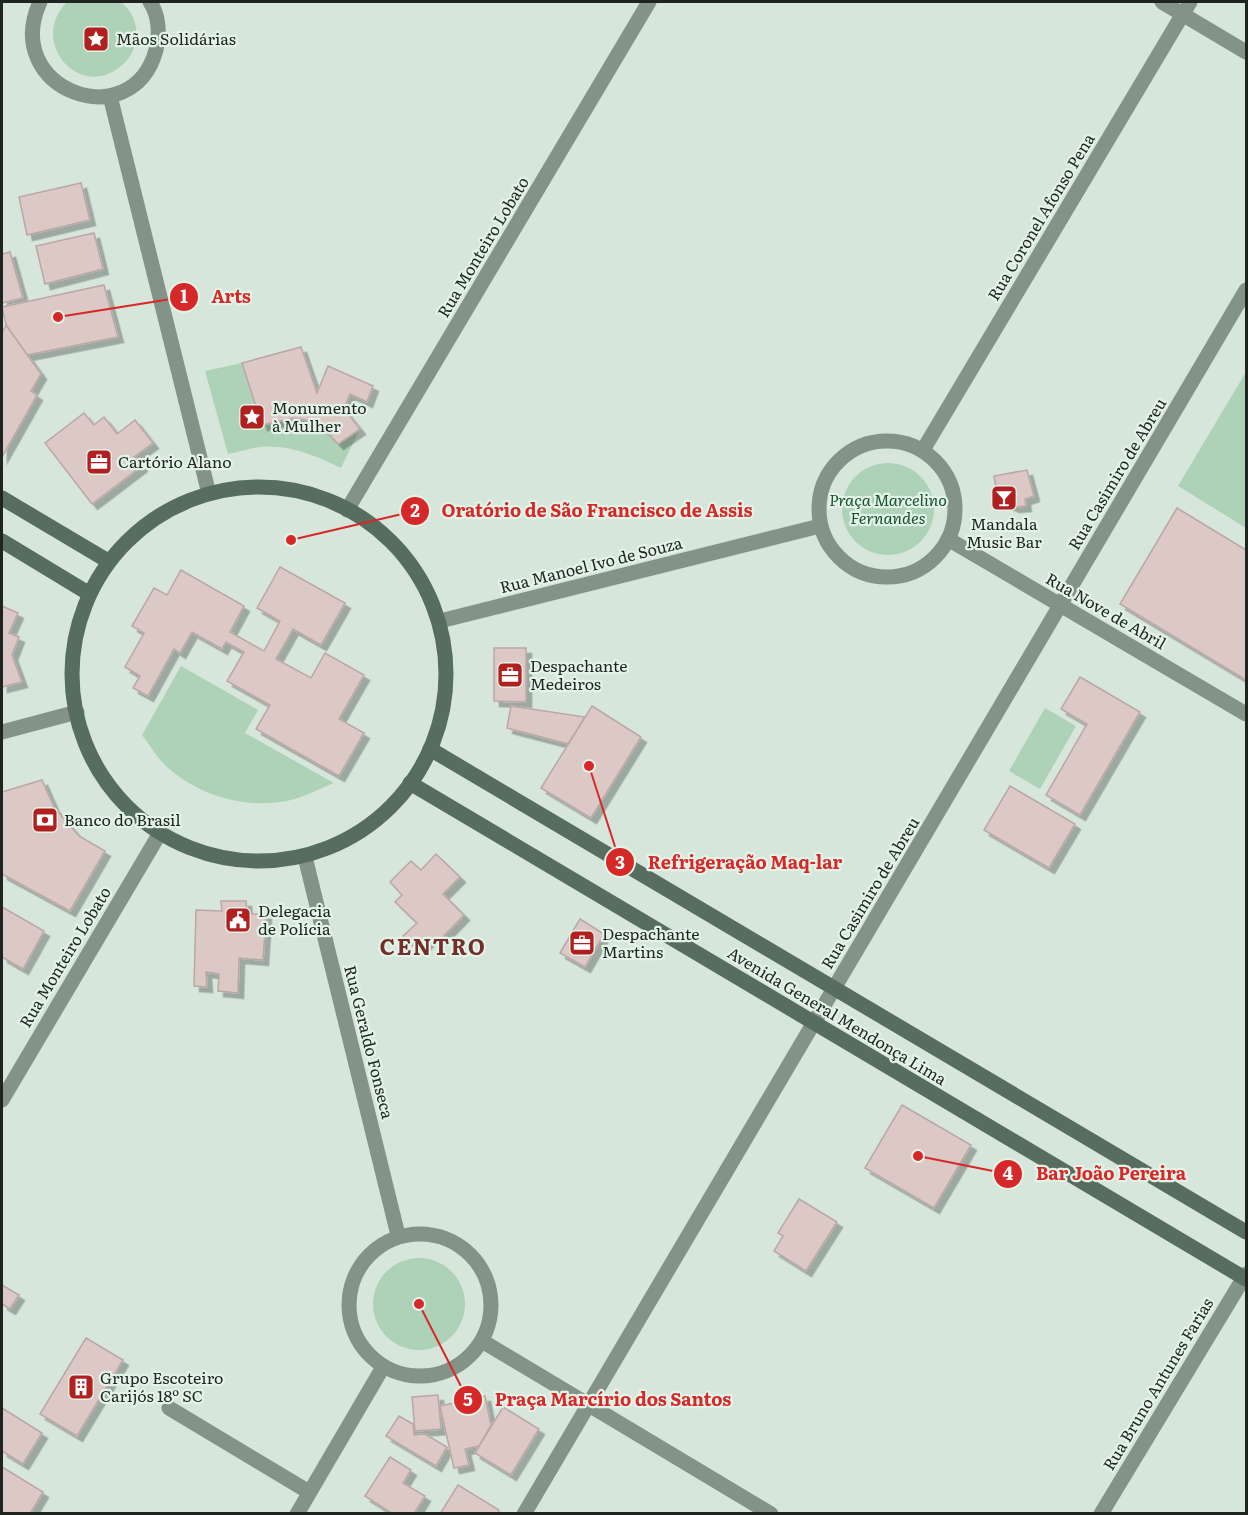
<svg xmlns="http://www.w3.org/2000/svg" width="1248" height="1515" viewBox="0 0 1248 1515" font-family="Literata,serif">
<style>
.green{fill:#aed2b7}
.building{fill:#dcc8c5;stroke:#bba7a5;stroke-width:1.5;filter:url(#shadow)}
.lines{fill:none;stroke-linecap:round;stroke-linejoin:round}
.street{stroke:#839387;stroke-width:15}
.secondary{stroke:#576d5d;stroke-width:15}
.labels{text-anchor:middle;stroke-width:4.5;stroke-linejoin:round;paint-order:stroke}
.poi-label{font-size:16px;fill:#1f2420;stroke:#e3f3e7;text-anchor:start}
.street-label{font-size:16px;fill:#1f2420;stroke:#e3f3e7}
.park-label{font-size:16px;font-style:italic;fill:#16502d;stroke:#e3f3e7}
.district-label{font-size:22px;font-weight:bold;letter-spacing:1.5px;fill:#742e29;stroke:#e3f3e7}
.leader{fill:none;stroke:#d62828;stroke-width:2}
.callout-dot{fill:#d62828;stroke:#e3f3e7;stroke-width:2}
.mark-label{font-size:18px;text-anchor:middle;font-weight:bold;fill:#fff}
.callout-label{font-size:18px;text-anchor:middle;font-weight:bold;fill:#d62828;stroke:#e3f3e7;stroke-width:4.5;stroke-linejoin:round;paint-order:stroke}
</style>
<defs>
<filter id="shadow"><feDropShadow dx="5.5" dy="5.5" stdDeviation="0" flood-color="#0004"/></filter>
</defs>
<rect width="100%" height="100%" fill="#d6e6da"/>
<g class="green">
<path d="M 67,2 L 121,2 C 132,11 138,24 136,39 C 135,50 129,60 120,67 C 79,100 28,41 67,2 Z"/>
<path d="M 242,363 L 262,425 L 294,418 L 312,421 L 326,431 L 360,429 L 341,468 C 316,456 289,444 260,447 C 250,448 239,452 228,454 L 205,371 Z"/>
<path d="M 1246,372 L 1246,528 L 1178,486 Z"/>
<circle cx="888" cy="509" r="46"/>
<path d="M 181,666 L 258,710 L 245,733 L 334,783 C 321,788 308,795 295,799 C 249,811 199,797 165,765 C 156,757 150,745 142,735 Z"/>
<path d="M 1045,708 L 1076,726 L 1040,789 L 1009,771 Z"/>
<circle cx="419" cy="1304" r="46"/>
</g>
<g class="building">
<path d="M 81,183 L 90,220 L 27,235 L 19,197 Z"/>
<path d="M 94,233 L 103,269 L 45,284 L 36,246 Z"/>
<path d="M 10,252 L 23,298 L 2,303 L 2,254 Z"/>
<path d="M 104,285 L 118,337 L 27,355 L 6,325 L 2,307 Z"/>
<path d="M 6,325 L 41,374 L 31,391 L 37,395 L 2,457 L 2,333 Z"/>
<path d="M 301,347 L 317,393 L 328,366 L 373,386 L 367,402 L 350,394 L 344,409 L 360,429 L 338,444 L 326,431 L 312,421 L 294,418 L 262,425 L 242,363 Z"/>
<path d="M 84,413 L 94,425 L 104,417 L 117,434 L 135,420 L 153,443 L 134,457 L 142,466 L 92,504 L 45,443 Z"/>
<path d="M 1027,470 L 1034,496 L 1025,499 L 1026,506 L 1014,507 L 1002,502 L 997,493 L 994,476 Z"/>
<path d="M 1177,508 L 1246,550 L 1246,680 L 1120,604 Z"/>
<path d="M 280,567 L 345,603 L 321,645 L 293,629 L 276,659 L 311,678 L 325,653 L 364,675 L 339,719 L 364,733 L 339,776 L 256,729 L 270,705 L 227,681 L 244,652 L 226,642 L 222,649 L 192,632 L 180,653 L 174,649 L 148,696 L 133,688 L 140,676 L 125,667 L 144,633 L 132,626 L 154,588 L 167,595 L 181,570 L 244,606 L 230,632 L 264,651 L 280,621 L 257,608 Z"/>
<path d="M 2,606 L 18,613 L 9,633 L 19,637 L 12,655 L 22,682 L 2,687 Z"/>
<path d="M 494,648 L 526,648 L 526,702 L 494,701 Z"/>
<path d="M 1080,677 L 1140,712 L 1080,815 L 1046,795 L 1087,724 L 1061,709 Z"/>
<path d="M 511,706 L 585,717 L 568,744 L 507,728 Z"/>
<path d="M 592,706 L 641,737 L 591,818 L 541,788 Z"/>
<path d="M 42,780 L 54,807 L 79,836 L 105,851 L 70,911 L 2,874 L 2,792 Z"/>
<path d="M 1010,786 L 1075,824 L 1049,868 L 984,830 Z"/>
<path d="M 436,854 L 460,877 L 443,894 L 464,915 L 436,944 L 430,939 L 419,951 L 403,936 L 417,923 L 395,902 L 402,895 L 390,882 L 411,861 L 421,870 Z"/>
<path d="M 221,901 L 246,901 L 247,914 L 266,914 L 263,960 L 239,958 L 238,993 L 218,991 L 219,974 L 206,972 L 207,987 L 194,986 L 196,910 L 222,911 Z"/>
<path d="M 2,907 L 44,931 L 23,969 L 2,957 Z"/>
<path d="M 580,919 L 604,934 L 585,967 L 560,953 Z"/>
<path d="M 902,1105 L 971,1145 L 934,1208 L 865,1168 Z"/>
<path d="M 799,1199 L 837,1222 L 806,1271 L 774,1251 L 783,1236 L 778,1233 Z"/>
<path d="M 2,1285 L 19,1295 L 10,1309 L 2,1304 Z"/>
<path d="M 86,1338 L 123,1360 L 77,1436 L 40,1414 Z"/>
<path d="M 438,1395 L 441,1429 L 415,1431 L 412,1397 Z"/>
<path d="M 485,1396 L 491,1425 L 479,1446 L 465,1449 L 469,1465 L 454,1468 L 440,1406 Z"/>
<path d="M 503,1407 L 539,1429 L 511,1475 L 475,1453 Z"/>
<path d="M 2,1408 L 42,1433 L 23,1464 L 2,1451 Z"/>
<path d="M 399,1416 L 413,1424 L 414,1435 L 425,1434 L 447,1447 L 436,1466 L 386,1436 Z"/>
<path d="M 390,1457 L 411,1470 L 403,1483 L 425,1496 L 414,1514 L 393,1514 L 365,1496 Z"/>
<path d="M 2,1467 L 43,1492 L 30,1514 L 2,1514 Z"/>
<path d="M 458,1485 L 499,1510 L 497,1514 L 440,1514 Z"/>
</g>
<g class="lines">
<g class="street">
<path d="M 40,2 C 0,90 132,138 156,50 C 160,34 159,15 150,2"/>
<path d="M 1162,2 L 1246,52"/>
<path d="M 110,96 L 208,490"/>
<circle cx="887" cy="509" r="68"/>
<path d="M 923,450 L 1190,2"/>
<path d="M 347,510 L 649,2"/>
<path d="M 948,539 L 1246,714"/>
<path d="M 440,621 L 820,526"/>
<path d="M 2,732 L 77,712"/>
<path d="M 305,857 L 398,1235"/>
<path d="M 2,1100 L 160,833"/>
<circle cx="420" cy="1305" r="71"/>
<path d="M 482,1341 L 771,1514"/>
<path d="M 169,1408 L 309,1492"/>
<path d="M 297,1514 L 383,1367"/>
<path d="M 524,1514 L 1246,290"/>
<path d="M 1101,1514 L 1246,1274"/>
</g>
<g class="secondary">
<circle cx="259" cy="674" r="187"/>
<path d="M 2,498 L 108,561"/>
<path d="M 2,541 L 88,593"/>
<path d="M 430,749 L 1246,1232"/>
<path d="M 410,783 L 1246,1279"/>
</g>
</g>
<defs>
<symbol id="sight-square" viewBox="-11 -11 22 22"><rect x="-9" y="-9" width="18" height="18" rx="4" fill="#b12021" stroke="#e3f3e7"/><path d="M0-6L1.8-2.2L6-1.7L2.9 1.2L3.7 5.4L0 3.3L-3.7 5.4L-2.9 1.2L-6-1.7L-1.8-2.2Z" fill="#fff"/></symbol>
<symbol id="office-square" viewBox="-11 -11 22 22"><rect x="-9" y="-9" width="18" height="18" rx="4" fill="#b12021" stroke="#e3f3e7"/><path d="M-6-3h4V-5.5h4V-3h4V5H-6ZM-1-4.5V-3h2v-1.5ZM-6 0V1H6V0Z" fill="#fff"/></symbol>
<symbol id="bar-square" viewBox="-11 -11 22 22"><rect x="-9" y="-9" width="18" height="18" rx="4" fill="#b12021" stroke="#e3f3e7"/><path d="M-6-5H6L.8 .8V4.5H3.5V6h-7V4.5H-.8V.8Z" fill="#fff"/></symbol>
<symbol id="bank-square" viewBox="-11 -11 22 22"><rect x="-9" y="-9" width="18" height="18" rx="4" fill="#b12021" stroke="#e3f3e7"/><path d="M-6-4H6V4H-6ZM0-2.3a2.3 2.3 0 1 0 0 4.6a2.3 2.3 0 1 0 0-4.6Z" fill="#fff"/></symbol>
<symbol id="civic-square" viewBox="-11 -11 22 22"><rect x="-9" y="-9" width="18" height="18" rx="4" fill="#b12021" stroke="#e3f3e7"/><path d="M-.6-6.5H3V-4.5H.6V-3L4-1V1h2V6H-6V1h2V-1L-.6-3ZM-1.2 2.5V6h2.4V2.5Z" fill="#fff"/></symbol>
<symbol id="building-square" viewBox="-11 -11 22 22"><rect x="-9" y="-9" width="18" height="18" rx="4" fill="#b12021" stroke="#e3f3e7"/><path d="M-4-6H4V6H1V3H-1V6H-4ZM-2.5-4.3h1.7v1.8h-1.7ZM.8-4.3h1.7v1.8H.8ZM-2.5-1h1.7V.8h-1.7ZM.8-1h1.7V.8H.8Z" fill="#fff"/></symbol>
</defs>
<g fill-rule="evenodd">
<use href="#sight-square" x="81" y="24" width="30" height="30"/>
<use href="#sight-square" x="237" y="402" width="30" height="30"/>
<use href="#office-square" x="84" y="447" width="30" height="30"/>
<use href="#bar-square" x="989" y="483" width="30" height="30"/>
<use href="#office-square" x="495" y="660" width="30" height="30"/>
<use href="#bank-square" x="30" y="805" width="30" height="30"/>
<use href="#civic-square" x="223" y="905" width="30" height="30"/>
<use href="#office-square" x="567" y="928" width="30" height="30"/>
<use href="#building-square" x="66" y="1372" width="30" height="30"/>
</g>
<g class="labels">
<g class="poi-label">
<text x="116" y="45">Mãos Solidárias</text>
<text x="272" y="414">Monumento<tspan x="272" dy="18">à Mulher</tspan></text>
<text x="118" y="468">Cartório Alano</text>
<text x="1004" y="530" text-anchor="middle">Mandala<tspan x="1004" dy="18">Music Bar</tspan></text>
<text x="530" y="672">Despachante<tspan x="530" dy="18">Medeiros</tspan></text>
<text x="64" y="826">Banco do Brasil</text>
<text x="258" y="917">Delegacia<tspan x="258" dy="18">de Polícia</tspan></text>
<text x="602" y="940">Despachante<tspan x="602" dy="18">Martins</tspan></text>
<text x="100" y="1384">Grupo Escoteiro<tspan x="100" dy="18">Carijós 18º SC</tspan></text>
</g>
<g class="street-label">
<text transform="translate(1041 217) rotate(-59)" y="6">Rua Coronel Afonso Pena</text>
<text transform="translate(483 247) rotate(-59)" y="6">Rua Monteiro Lobato</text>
<text transform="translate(1117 474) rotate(-59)" y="6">Rua Casimiro de Abreu</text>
<text transform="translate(591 565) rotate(-14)" y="6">Rua Manoel Ivo de Souza</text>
<text transform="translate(1106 611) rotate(30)" y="6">Rua Nove de Abril</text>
<text transform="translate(870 893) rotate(-59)" y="6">Rua Casimiro de Abreu</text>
<text transform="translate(65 957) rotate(-59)" y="6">Rua Monteiro Lobato</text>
<text transform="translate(837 1016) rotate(31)" y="6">Avenida General Mendonça Lima</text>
<text transform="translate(369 1042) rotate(76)" y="6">Rua Geraldo Fonseca</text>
<text transform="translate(1158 1384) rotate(-59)" y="6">Rua Bruno Antunes Farias</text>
</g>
<g class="park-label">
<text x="888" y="506">Praça Marcelino<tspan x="888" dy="18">Fernandes</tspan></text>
</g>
<g class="district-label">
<text x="433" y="955">CENTRO</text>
</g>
</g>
<path class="leader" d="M58 317L184 297M291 540L415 511M589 766L620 862M918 1156L1008 1174M419 1304L468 1400"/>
<g class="callout-dot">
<circle cx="58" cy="317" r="6"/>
<circle cx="291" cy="540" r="6"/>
<circle cx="589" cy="766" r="6"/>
<circle cx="918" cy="1156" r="6"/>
<circle cx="419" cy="1304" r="6"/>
<circle cx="184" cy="297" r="15"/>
<circle cx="415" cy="511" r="15"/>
<circle cx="620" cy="862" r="15"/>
<circle cx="1008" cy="1174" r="15"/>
<circle cx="468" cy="1400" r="15"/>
</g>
<g class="mark-label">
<text x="184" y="303">1</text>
<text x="415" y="517">2</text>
<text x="620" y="869">3</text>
<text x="1008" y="1180">4</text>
<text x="468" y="1406">5</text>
</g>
<g class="callout-label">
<text x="231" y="303">Arts</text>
<text x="597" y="517">Oratório de São Francisco de Assis</text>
<text x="745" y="869">Refrigeração Maq-lar</text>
<text x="1111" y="1180">Bar João Pereira</text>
<text x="613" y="1406">Praça Marcírio dos Santos</text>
</g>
<rect width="1248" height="1515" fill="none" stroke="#1f2420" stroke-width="6"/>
</svg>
